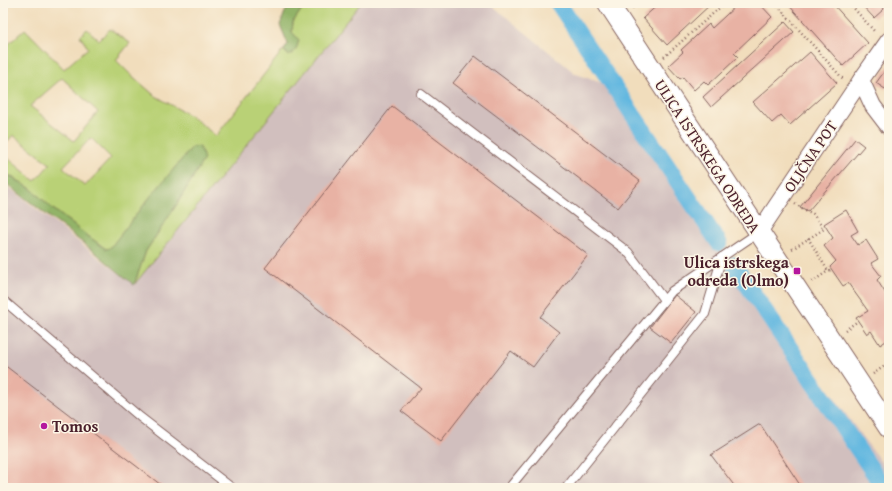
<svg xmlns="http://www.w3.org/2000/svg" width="892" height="491" viewBox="0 0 892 491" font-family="'Gentium Book Plus',serif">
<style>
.industrial{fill:#d1bfbe}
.green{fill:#b9d176;stroke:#827850;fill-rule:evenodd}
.forest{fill:#92b367;stroke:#6e6949}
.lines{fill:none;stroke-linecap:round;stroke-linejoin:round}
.canal{stroke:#63b8e0;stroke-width:17}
.building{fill:#e8b2a4}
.service-casing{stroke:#84625e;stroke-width:10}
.minor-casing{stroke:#84625e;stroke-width:18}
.tertiary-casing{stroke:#84625e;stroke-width:22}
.path{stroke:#84625e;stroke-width:2.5;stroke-dasharray:1 3;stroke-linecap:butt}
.service{stroke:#fff;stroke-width:8}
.minor{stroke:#fff;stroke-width:16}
.tertiary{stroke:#fff;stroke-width:20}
.poi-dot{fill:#b5179e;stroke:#fcf5e5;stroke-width:1.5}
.labels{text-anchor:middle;stroke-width:3;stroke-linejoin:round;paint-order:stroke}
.street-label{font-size:16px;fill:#4a1f2b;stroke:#fcf5e5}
.poi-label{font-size:16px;font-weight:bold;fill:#4a1f2b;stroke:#fcf5e5;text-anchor:end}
</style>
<rect width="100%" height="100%" fill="#fcf5e5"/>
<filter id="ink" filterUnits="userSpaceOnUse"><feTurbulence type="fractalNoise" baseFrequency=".025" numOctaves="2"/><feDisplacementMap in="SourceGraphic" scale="8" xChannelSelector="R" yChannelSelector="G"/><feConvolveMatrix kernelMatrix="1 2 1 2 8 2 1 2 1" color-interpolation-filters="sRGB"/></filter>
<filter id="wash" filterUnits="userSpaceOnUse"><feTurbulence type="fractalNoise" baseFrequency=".012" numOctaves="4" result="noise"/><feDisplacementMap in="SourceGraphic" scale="16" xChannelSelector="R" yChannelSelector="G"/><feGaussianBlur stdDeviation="0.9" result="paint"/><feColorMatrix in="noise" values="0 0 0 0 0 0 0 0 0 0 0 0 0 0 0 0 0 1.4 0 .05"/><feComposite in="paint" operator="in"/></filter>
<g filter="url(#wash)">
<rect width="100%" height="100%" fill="#f1ddbc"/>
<path class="industrial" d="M 361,3 L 489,3 L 576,74 L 605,84 L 889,473 L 889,488 L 3,488 L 3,183 L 134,285 Z"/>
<path class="green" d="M 306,3 L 310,5 L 311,3 L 361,3 L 134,285 L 146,251 L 177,204 L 111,248 L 106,249 L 81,231 L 53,209 L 30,188 L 3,172 L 3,154 L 35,181 L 50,164 L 13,135 L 3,147 L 3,49 L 25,29 L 64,69 L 88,48 L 80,36 L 87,29 L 99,40 L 110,29 L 130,43 L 116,60 L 129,73 L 154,95 L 194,118 L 216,136 L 283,50 L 289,56 L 293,22 ZM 62,78 L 98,112 L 74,141 L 30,106 ZM 91,138 L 111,158 L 85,186 L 63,167 Z"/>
<g class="forest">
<path d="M 292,3 L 306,3 L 293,22 L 292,32 L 299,40 L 296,50 L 289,56 L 284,50 L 288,44 L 280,25 L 285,12 Z"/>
<path d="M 193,146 L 200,147 L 204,159 L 177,204 L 146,251 L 134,285 L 97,254 L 3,181 L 3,172 L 30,188 L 53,209 L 81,231 L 106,249 L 110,248 L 150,197 Z"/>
</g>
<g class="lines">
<g class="canal">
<path d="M 558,3 L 719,243"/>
<path d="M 734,265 L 884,488"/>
</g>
</g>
<g id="blocks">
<g class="building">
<path d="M 660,3 L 712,3 L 667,45 L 643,18 Z"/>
<path d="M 739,3 L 759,3 L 772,17 L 734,53 L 738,57 L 708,85 L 704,81 L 694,90 L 683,77 L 680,79 L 668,66 L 683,52 L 681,50 L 709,24 L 712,28 Z"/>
<path d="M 787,3 L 832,3 L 868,43 L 843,66 Z"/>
<path d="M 860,3 L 888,3 L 883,7 L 884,9 L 874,18 Z"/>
<path d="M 785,22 L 794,32 L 711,107 L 703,97 Z"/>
<path d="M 810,52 L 837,83 L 790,125 L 781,115 L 772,123 L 753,102 Z"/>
<path d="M 475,56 L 640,181 L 618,208 L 453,83 Z"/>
<path d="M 889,65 L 889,84 L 885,89 L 876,83 Z"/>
<path d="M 392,106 L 588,255 L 540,317 L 559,332 L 533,367 L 511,351 L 441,441 L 401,411 L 421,388 L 265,268 Z"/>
<path d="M 855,139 L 864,146 L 808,211 L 800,207 Z"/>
<path d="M 846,210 L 858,231 L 851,235 L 858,245 L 866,240 L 878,259 L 871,263 L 881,276 L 877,280 L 886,294 L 889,292 L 889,339 L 880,345 L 871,331 L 867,334 L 856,318 L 868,311 L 848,283 L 843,286 L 830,267 L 836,261 L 824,246 L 833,238 L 824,224 Z"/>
<path d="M 675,295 L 696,312 L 671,343 L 650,327 Z"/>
<path d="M 3,364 L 165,488 L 3,488 Z"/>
<path d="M 760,424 L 802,488 L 736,488 L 711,455 Z"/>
</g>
</g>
</g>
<g filter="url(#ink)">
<use href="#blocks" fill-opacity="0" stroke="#84625e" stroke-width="1"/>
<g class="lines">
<defs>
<g id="service">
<path d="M 421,94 L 628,252 L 664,300"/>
<path d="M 3,300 L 140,417 L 232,488"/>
<path d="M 509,488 L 672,291 L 759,232"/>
<path d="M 566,488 L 705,314 L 722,257"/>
</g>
<g id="minor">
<path d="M 861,80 L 873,106 L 889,127"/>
<path d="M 759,232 L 861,80 L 889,40"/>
</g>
<path id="tertiary" d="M 608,3 L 759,232 L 889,428"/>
</defs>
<use href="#service" class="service-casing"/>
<use href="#minor" class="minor-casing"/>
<use href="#tertiary" class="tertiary-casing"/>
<g class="path">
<path d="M 775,3 L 844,80"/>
<path d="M 849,3 L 875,32"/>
<path d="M 632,8 L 637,3"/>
<path d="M 664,57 L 725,3"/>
<path d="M 808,238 L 828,271 L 831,270"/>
<path d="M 792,249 L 824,229 L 813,214 L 800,207 L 795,204"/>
<path d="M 812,282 L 828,271"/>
<path d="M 845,330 L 858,321"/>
<path d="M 873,374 L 889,363"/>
</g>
<use href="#service" class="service"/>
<use href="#minor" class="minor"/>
<use href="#tertiary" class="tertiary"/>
</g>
</g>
<g class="poi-dot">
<rect x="793" y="267" width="8" height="8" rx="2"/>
<circle cx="44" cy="426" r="4"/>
</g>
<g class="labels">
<g class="street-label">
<text transform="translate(708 156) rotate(57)" y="6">ULICA ISTRSKEGA ODREDA</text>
<text transform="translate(810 156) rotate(-56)" y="6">OLJČNA POT</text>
</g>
<g class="poi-label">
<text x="789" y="268">Ulica istrskega<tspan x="789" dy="18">odreda (Olmo)</tspan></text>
<text x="52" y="432" text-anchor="start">Tomos</text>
</g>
</g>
<rect width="892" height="491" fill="none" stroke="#fcf5e5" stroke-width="16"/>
</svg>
